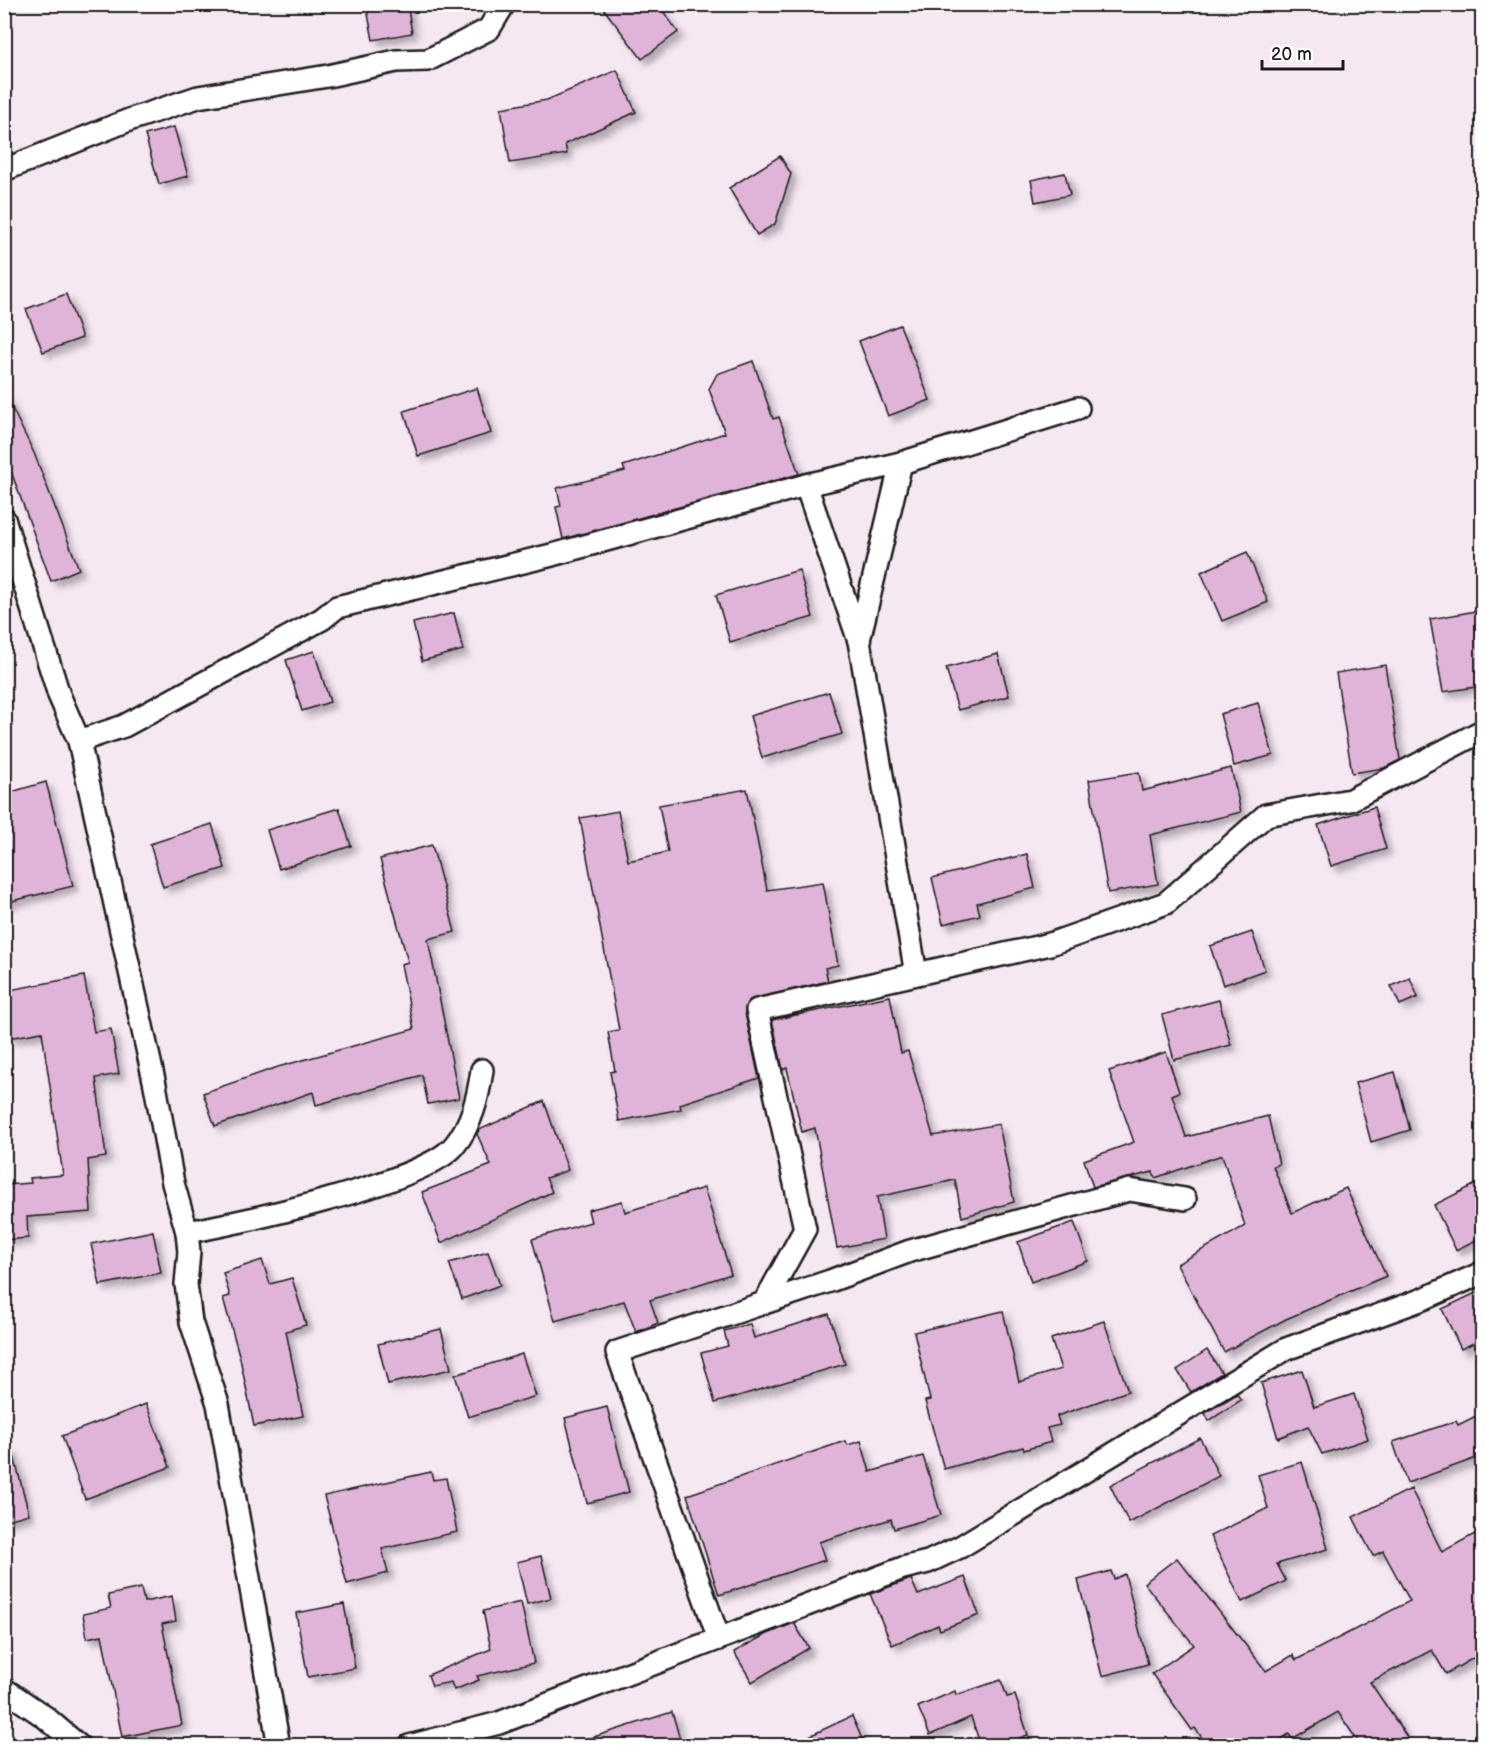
<svg xmlns="http://www.w3.org/2000/svg" width="1487" height="1750" viewBox="0 0 1487 1750" font-family="'Balsamiq Sans',sans-serif">
<style>
.building{fill:#e0b4d8;stroke:#1c1c1c;stroke-width:1.5;filter:url(#shadow)}
.lines{fill:none;stroke-linecap:round;stroke-linejoin:round}
.street-casing{stroke:#1c1c1c;stroke-width:26}
.street{stroke:#fff;stroke-width:21}
</style>
<defs>
<filter id="shadow"><feDropShadow dx="5.5" dy="5.5" stdDeviation="3" flood-color="#0004"/></filter>
</defs>
<rect width="100%" height="100%" fill="#f6e8f3"/>
<filter id="ink" filterUnits="userSpaceOnUse"><feTurbulence type="fractalNoise" baseFrequency=".0167" numOctaves="2"/><feDisplacementMap in="SourceGraphic" scale="12" xChannelSelector="R" yChannelSelector="G"/><feConvolveMatrix kernelMatrix="1 2 1 2 8 2 1 2 1" color-interpolation-filters="sRGB"/></filter>
<g filter="url(#ink)">
<g class="building">
<path d="M 366,4 L 407,4 L 412,33 L 373,40 Z"/>
<path d="M 600,4 L 658,4 L 678,32 L 642,59 Z"/>
<path d="M 617,70 L 636,112 L 565,144 L 567,154 L 510,163 L 501,108 L 547,100 Z"/>
<path d="M 174,127 L 188,176 L 159,184 L 145,135 Z"/>
<path d="M 780,156 L 791,174 L 775,224 L 757,235 L 729,188 Z"/>
<path d="M 1065,173 L 1070,195 L 1035,202 L 1031,180 Z"/>
<path d="M 66,294 L 82,338 L 43,352 L 26,309 Z"/>
<path d="M 900,325 L 930,400 L 888,416 L 859,341 Z"/>
<path d="M 753,361 L 773,419 L 779,417 L 799,474 L 563,539 L 556,507 L 561,506 L 557,488 L 625,471 L 623,466 L 725,433 L 709,389 L 717,374 Z"/>
<path d="M 477,388 L 491,433 L 418,456 L 404,411 Z"/>
<path d="M 4,392 L 34,453 L 79,569 L 51,581 L 4,452 Z"/>
<path d="M 1247,552 L 1268,602 L 1222,621 L 1201,572 Z"/>
<path d="M 799,570 L 813,617 L 730,642 L 716,595 Z"/>
<path d="M 1482,610 L 1482,686 L 1443,692 L 1430,619 Z"/>
<path d="M 454,613 L 463,650 L 422,661 L 413,623 Z"/>
<path d="M 314,651 L 330,702 L 302,711 L 286,660 Z"/>
<path d="M 998,654 L 1009,696 L 958,710 L 946,668 Z"/>
<path d="M 1385,665 L 1400,760 L 1384,768 L 1352,773 L 1336,673 Z"/>
<path d="M 829,692 L 842,734 L 762,758 L 750,716 Z"/>
<path d="M 1258,703 L 1273,755 L 1234,766 L 1220,714 Z"/>
<path d="M 1231,768 L 1241,812 L 1150,835 L 1158,884 L 1108,893 L 1089,780 L 1139,772 L 1142,791 Z"/>
<path d="M 46,782 L 73,886 L 4,903 L 4,794 Z"/>
<path d="M 747,789 L 767,890 L 823,882 L 838,965 L 825,968 L 828,981 L 748,1001 L 745,1013 L 759,1078 L 680,1104 L 681,1109 L 619,1121 L 610,1072 L 615,1071 L 608,1032 L 619,1030 L 580,818 L 618,811 L 628,861 L 668,852 L 659,805 Z"/>
<path d="M 1374,807 L 1386,849 L 1331,866 L 1318,825 Z"/>
<path d="M 339,808 L 351,846 L 279,869 L 267,830 Z"/>
<path d="M 212,824 L 225,868 L 163,887 L 150,844 Z"/>
<path d="M 432,845 L 455,932 L 428,939 L 459,1098 L 428,1104 L 422,1075 L 316,1105 L 313,1092 L 215,1126 L 203,1093 L 278,1067 L 414,1029 L 401,964 L 408,962 L 380,859 Z"/>
<path d="M 1027,854 L 1035,888 L 977,903 L 980,915 L 943,924 L 932,878 Z"/>
<path d="M 1252,932 L 1265,970 L 1223,985 L 1210,946 Z"/>
<path d="M 84,976 L 94,1032 L 111,1029 L 119,1074 L 96,1078 L 106,1157 L 88,1160 L 91,1212 L 27,1217 L 28,1238 L 4,1240 L 4,1185 L 31,1183 L 30,1178 L 63,1175 L 42,1032 L 9,1038 L 4,1016 L 4,991 Z"/>
<path d="M 1410,978 L 1418,997 L 1400,1005 L 1391,986 Z"/>
<path d="M 890,996 L 901,1053 L 908,1051 L 933,1136 L 999,1124 L 1014,1202 L 962,1217 L 955,1180 L 877,1197 L 884,1239 L 837,1248 L 815,1128 L 802,1132 L 787,1068 L 783,1070 L 772,1020 Z"/>
<path d="M 1219,1000 L 1231,1045 L 1174,1060 L 1162,1015 Z"/>
<path d="M 1166,1052 L 1179,1092 L 1172,1095 L 1186,1137 L 1268,1116 L 1279,1164 L 1273,1166 L 1292,1213 L 1346,1188 L 1386,1276 L 1286,1319 L 1224,1352 L 1177,1264 L 1245,1226 L 1222,1155 L 1155,1178 L 1153,1172 L 1093,1187 L 1084,1160 L 1134,1142 L 1109,1071 Z"/>
<path d="M 1395,1072 L 1410,1130 L 1371,1142 L 1355,1083 Z"/>
<path d="M 544,1101 L 568,1170 L 546,1178 L 552,1192 L 441,1243 L 422,1192 L 491,1165 L 477,1134 L 479,1130 Z"/>
<path d="M 1482,1181 L 1482,1237 L 1456,1250 L 1434,1205 Z"/>
<path d="M 704,1188 L 731,1274 L 650,1300 L 658,1323 L 636,1332 L 624,1301 L 555,1321 L 532,1239 L 591,1222 L 588,1210 L 622,1201 L 625,1212 Z"/>
<path d="M 1074,1222 L 1088,1261 L 1031,1282 L 1018,1242 Z"/>
<path d="M 153,1231 L 161,1273 L 100,1285 L 91,1244 Z"/>
<path d="M 488,1252 L 500,1285 L 462,1299 L 449,1263 Z"/>
<path d="M 262,1260 L 270,1284 L 292,1278 L 306,1325 L 286,1331 L 303,1416 L 254,1426 L 240,1358 L 223,1298 L 230,1296 L 223,1273 Z"/>
<path d="M 1482,1290 L 1482,1339 L 1461,1349 L 1442,1309 Z"/>
<path d="M 1003,1311 L 1019,1382 L 1061,1369 L 1051,1339 L 1104,1321 L 1128,1391 L 1057,1416 L 1060,1425 L 1047,1428 L 1051,1442 L 1024,1450 L 1023,1447 L 944,1469 L 925,1401 L 930,1400 L 914,1332 Z"/>
<path d="M 829,1314 L 845,1364 L 715,1403 L 701,1353 L 728,1346 L 724,1331 L 750,1324 L 754,1338 Z"/>
<path d="M 441,1329 L 451,1369 L 388,1384 L 378,1344 Z"/>
<path d="M 1207,1350 L 1222,1373 L 1191,1392 L 1177,1370 Z"/>
<path d="M 522,1354 L 536,1396 L 468,1417 L 455,1375 Z"/>
<path d="M 1302,1370 L 1314,1407 L 1354,1394 L 1368,1439 L 1322,1454 L 1308,1426 L 1278,1438 L 1261,1383 Z"/>
<path d="M 1237,1394 L 1241,1400 L 1209,1421 L 1205,1413 Z"/>
<path d="M 146,1404 L 170,1467 L 85,1499 L 62,1436 Z"/>
<path d="M 607,1407 L 629,1492 L 587,1503 L 565,1418 Z"/>
<path d="M 1482,1413 L 1482,1456 L 1407,1483 L 1393,1442 L 1456,1421 L 1458,1425 Z"/>
<path d="M 1200,1438 L 1219,1476 L 1129,1523 L 1110,1485 Z"/>
<path d="M 845,1441 L 848,1445 L 861,1441 L 870,1472 L 923,1456 L 941,1515 L 894,1529 L 891,1519 L 819,1542 L 825,1560 L 719,1595 L 687,1495 Z"/>
<path d="M 12,1449 L 29,1514 L 4,1521 L 4,1450 Z"/>
<path d="M 1302,1462 L 1328,1549 L 1277,1564 L 1286,1581 L 1242,1602 L 1210,1536 L 1268,1508 L 1258,1475 Z"/>
<path d="M 431,1472 L 433,1480 L 446,1478 L 457,1532 L 382,1549 L 388,1573 L 347,1584 L 324,1496 Z"/>
<path d="M 1411,1489 L 1442,1552 L 1482,1530 L 1482,1653 L 1446,1674 L 1432,1650 L 1370,1682 L 1413,1746 L 1361,1746 L 1338,1712 L 1292,1739 L 1289,1734 L 1270,1746 L 1208,1746 L 1195,1728 L 1192,1730 L 1152,1674 L 1194,1645 L 1144,1583 L 1177,1558 L 1266,1671 L 1293,1655 L 1296,1660 L 1410,1601 L 1383,1551 L 1373,1556 L 1353,1517 Z"/>
<path d="M 541,1556 L 551,1598 L 527,1604 L 517,1562 Z"/>
<path d="M 1111,1571 L 1114,1579 L 1125,1574 L 1148,1664 L 1102,1676 L 1078,1580 Z"/>
<path d="M 965,1577 L 979,1615 L 940,1630 L 938,1625 L 892,1645 L 870,1594 L 911,1579 L 918,1595 Z"/>
<path d="M 141,1588 L 144,1602 L 172,1596 L 176,1621 L 162,1624 L 182,1725 L 122,1737 L 102,1635 L 87,1638 L 83,1614 L 111,1608 L 108,1595 Z"/>
<path d="M 521,1602 L 534,1663 L 477,1676 L 479,1680 L 454,1690 L 451,1682 L 432,1686 L 428,1675 L 491,1649 L 483,1611 Z"/>
<path d="M 344,1604 L 355,1668 L 308,1677 L 296,1613 Z"/>
<path d="M 794,1623 L 809,1648 L 752,1682 L 734,1652 L 763,1636 Z"/>
<path d="M 1001,1680 L 1007,1697 L 1015,1695 L 1028,1735 L 996,1746 L 981,1746 L 971,1717 L 930,1735 L 918,1707 L 955,1691 L 956,1695 Z"/>
<path d="M 672,1712 L 682,1746 L 582,1746 L 581,1741 Z"/>
<path d="M 852,1716 L 865,1746 L 788,1746 Z"/>
</g>
<g class="lines">
<defs>
<g id="street">
<path d="M 4,170 L 129,120 L 198,97 L 328,76 L 396,61 L 428,60 L 489,29 L 504,4"/>
<path d="M 806,485 L 859,641 L 916,974"/>
<path d="M 4,519 L 59,695 L 79,741 L 155,1085 L 173,1183 L 187,1232 L 189,1252 L 186,1284 L 191,1322 L 218,1404 L 279,1746"/>
<path d="M 859,640 L 901,463"/>
<path d="M 79,741 L 124,726 L 322,619 L 337,607 L 552,555 L 806,485 L 901,463 L 1078,408"/>
<path d="M 187,1232 C 239,1223 423,1183 454,1146 C 472,1124 478,1098 482,1070"/>
<path d="M 764,1303 L 805,1229 L 757,1010 L 1050,944 L 1166,903 L 1266,815 L 1350,800 L 1482,731"/>
<path d="M 719,1639 L 617,1352 L 830,1281 L 910,1251 L 1129,1190 L 1185,1199"/>
<path d="M 4,1689 L 45,1717 L 79,1746"/>
<path d="M 409,1746 L 499,1723 L 903,1568 L 928,1562 L 960,1547 L 1286,1349 L 1423,1299 L 1482,1273"/>
</g>
</defs>
<use href="#street" class="street-casing"/>
<use href="#street" class="street"/>
</g>
</g>
<rect width="1487" height="1750" fill="none" stroke="#fff" stroke-width="24"/>
<rect x="12" y="12" width="1463" height="1726" fill="none" stroke="#1c1c1c" stroke-width="2" filter="url(#ink)"/>
<path d="M1262 60v9h81v-9" fill="none" stroke="#1c1c1c" stroke-width="3"/>
<text x="1271" y="60" font-size="18" fill="#1c1c1c" stroke="#ffffff" stroke-width="4.5" paint-order="stroke">20 m</text>
</svg>
